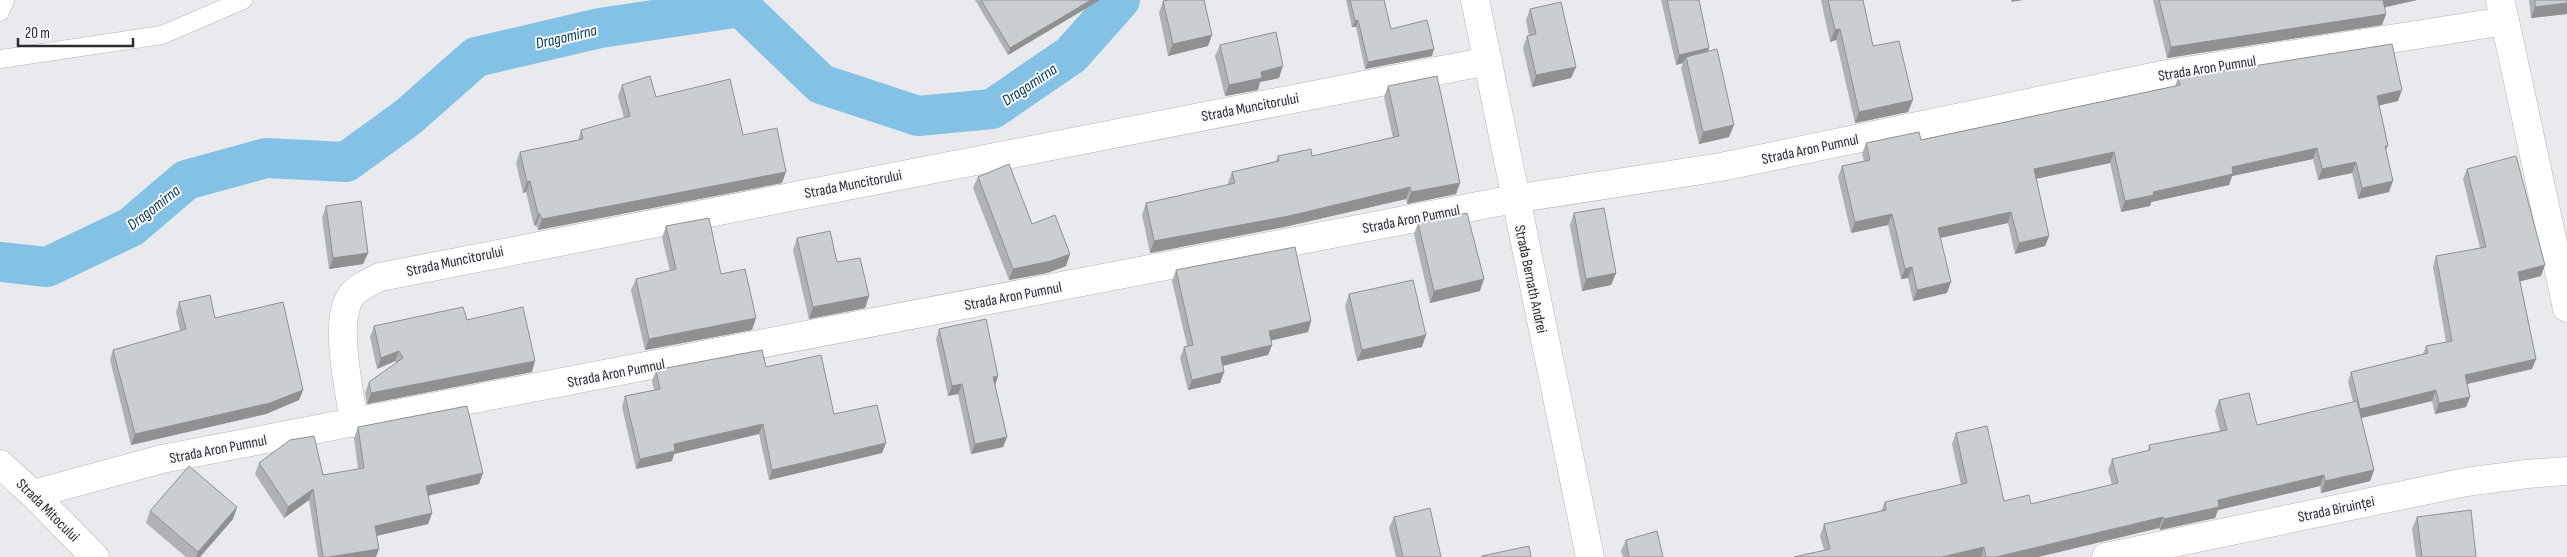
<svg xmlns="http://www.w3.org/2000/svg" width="2567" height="557" viewBox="0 0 2567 557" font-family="'Sofia Sans Condensed',sans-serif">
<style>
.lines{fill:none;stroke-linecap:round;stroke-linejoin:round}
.canal{stroke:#84c2e5;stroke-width:40}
.lane-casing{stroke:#b4b5b9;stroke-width:19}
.street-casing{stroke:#b4b5b9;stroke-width:29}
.secondary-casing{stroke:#b4b5b9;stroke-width:29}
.lane{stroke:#fff;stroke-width:18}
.street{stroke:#fff;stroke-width:28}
.secondary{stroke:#fff;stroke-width:28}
.wall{fill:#afb1b4}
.shaded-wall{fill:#8e9092}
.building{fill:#cbced1;stroke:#8e9092}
.labels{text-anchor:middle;stroke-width:4;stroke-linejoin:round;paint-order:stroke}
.street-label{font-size:15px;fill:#2d2d2f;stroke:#f6f8fc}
.water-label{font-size:16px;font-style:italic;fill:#043a52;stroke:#f6f8fc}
</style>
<rect width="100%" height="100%" fill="#e9eaee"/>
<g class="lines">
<path class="canal" d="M 0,262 L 47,267 L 131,227 L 186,180 L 266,158 L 346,162 L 408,117 L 476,57 L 600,28 L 741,7 L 821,84 L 918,116 L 992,109 L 1071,55 L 1120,0"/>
<defs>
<g id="lane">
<path d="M 0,12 L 5,0"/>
<path d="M 0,59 L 162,35 L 243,0"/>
</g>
<g id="street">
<path d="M 1475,0 L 1590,557"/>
<path d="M 2500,0 L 2505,21"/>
<path d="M 354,423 C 350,392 333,322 351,296 C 358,287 370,282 380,277 L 1488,61"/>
</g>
<g id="secondary">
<path d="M 0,464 L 33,494 L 95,557"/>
<path d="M 33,494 L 162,459 L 1514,199 L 1721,167 L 2167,74 L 2505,21 L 2567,308"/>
<path d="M 2106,557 L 2466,482 L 2527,474 L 2567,471"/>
</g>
</defs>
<use href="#lane" class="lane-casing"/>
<use href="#street" class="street-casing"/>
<use href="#secondary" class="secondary-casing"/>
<use href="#lane" class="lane"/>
<use href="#street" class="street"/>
<use href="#secondary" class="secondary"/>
</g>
<g class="wall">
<path d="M 975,0 L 1100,0 L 1008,55 Z"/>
<path d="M 1346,0 L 1384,0 L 1391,29 L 1432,56 L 1365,69 L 1356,27 L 1352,27 Z"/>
<path d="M 1661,0 L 1699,0 L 1709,48 L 1708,52 L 1729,137 L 1699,144 L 1681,68 L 1683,63 L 1676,65 Z"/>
<path d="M 1821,0 L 1863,0 L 1873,46 L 1908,112 L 1855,123 L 1836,40 L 1830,42 Z"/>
<path d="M 2153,0 L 2417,0 L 2384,7 L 2386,14 L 2382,25 L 2167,58 Z"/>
<path d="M 2529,0 L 2567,0 L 2567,14 L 2531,18 Z"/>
<path d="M 1163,1 L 1208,46 L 1168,56 L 1159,13 Z"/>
<path d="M 1530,9 L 1576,67 L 1571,78 L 1532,87 L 1523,48 L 1527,36 L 1529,36 L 1526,20 Z"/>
<path d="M 1220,45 L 1279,78 L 1260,82 L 1258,90 L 1225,96 L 1215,56 Z"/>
<path d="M 2178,78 L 2398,101 L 2379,105 L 2388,146 L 2386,151 L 2389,192 L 2358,199 L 2352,173 L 2318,180 L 2313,159 L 2232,176 L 2229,185 L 2151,202 L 2150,206 L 2121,212 L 2110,163 L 2036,179 L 2049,236 L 2045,246 L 2015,254 L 2008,223 L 1941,238 L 1947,293 L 1913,301 L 1908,278 L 1901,279 L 1888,225 L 1851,233 L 1838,177 L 1842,166 L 1864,161 L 1862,154 L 1866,143 L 1921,140 L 2175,86 Z"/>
<path d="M 622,85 L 656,97 L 743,135 L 782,183 L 538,230 L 536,225 L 534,226 L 526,192 L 523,193 L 516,163 L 520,152 L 578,140 L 581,130 L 624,118 L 618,96 Z"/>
<path d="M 1388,86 L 1460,183 L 1456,194 L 1407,204 L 1406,199 L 1284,227 L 1150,253 L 1142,215 L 1146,203 L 1228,185 L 1228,183 L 1232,172 L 1276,161 L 1278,156 L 1312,156 L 1393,138 L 1384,97 Z"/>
<path d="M 2467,169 L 2541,276 L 2520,281 L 2536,359 L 2532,369 L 2467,384 L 2470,397 L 2466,407 L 2435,414 L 2432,401 L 2361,418 L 2374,470 L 2370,481 L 2321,493 L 2320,486 L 2218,510 L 2215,518 L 2160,530 L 2159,528 L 2038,557 L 1794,557 L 1824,550 L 1820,536 L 1824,524 L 1881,511 L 1885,502 L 1961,485 L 1952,444 L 1956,433 L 2004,501 L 2031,504 L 2112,485 L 2108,470 L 2112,459 L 2148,451 L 2149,445 L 2220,431 L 2215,411 L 2219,400 L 2257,425 L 2353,402 L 2348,382 L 2351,372 L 2423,354 L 2426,346 L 2446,342 L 2433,267 L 2436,256 L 2480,248 L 2463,179 Z"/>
<path d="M 978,177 L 1032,224 L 1070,254 L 1066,266 L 1047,273 L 1009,280 L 973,188 Z"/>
<path d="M 326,206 L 368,253 L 363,264 L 329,269 L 322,218 Z"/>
<path d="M 1574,213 L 1616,273 L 1611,285 L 1582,291 L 1570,225 Z"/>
<path d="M 1418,223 L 1480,291 L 1430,303 L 1414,234 Z"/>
<path d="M 666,226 L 721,274 L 752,330 L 645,350 L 631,290 L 636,279 L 670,271 L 662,238 Z"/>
<path d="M 797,238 L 837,262 L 869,296 L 865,308 L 809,319 L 793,250 Z"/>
<path d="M 1176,270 L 1311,321 L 1308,332 L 1271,340 L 1272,345 L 1268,355 L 1223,366 L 1224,372 L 1220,383 L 1188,390 L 1180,358 L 1184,347 L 1187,346 L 1172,281 Z"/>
<path d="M 1349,294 L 1422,347 L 1357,361 L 1345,306 Z"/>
<path d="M 179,302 L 215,318 L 303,390 L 299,400 L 266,414 L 131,445 L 110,360 L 113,350 L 180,331 L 176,312 Z"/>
<path d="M 467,320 L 532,372 L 367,404 L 365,393 L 369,382 L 396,363 L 395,361 L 377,369 L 370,337 L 374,326 Z"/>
<path d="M 939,329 L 998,376 L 995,385 L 1007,437 L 1003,447 L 971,454 L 958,394 L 948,396 L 936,339 Z"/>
<path d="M 766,367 L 834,414 L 882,453 L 769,480 L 759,434 L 674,454 L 672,461 L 636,469 L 622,407 L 625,396 L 654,390 L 652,381 L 656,370 Z"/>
<path d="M 358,427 L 479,484 L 428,495 L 432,513 L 428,524 L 377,536 L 376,557 L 318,557 L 309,500 L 284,518 L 255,474 L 259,463 L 323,475 L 358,469 L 354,438 Z"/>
<path d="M 237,507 L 233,519 L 200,557 L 186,557 L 146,523 L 150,511 Z"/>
<path d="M 1394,517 L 1441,557 L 1396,557 L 1389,528 Z"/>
<path d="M 2417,517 L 2476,557 L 2416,557 L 2412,529 Z"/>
<path d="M 1626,540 L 1663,557 L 1623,557 L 1621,551 Z"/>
</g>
<g class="shaded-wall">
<path d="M 1091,0 L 1100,0 L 1008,55 L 1010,48 Z"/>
<path d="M 2012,0 L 2023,0 L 2011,2 Z"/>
<path d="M 2381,0 L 2417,0 L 2378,9 Z"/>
<path d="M 2567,3 L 2567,14 L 2531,18 L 2535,7 Z"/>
<path d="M 2386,14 L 2382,25 L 2167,58 L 2171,47 Z"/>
<path d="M 1358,20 L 1356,27 L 1352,27 L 1355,21 Z"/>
<path d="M 1840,29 L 1836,40 L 1830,42 L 1835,30 Z"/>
<path d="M 1212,35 L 1208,46 L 1168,56 L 1173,44 Z"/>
<path d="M 1709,48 L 1706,58 L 1686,57 L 1683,63 L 1676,65 L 1679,55 Z"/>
<path d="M 1434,49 L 1432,56 L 1365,69 L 1368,62 Z"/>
<path d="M 1283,66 L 1279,78 L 1260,82 L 1258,90 L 1225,96 L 1229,85 L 1261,72 Z"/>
<path d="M 1576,67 L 1571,78 L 1532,87 L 1536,75 Z"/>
<path d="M 2402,90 L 2398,101 L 2373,107 L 2377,96 Z"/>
<path d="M 1913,100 L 1908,112 L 1855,123 L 1859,112 Z"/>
<path d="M 1734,125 L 1729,137 L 1699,144 L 1703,132 Z"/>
<path d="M 2317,148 L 2313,159 L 2232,176 L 2229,185 L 2151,202 L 2150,206 L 2121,212 L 2125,201 L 2232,167 Z"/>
<path d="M 2114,152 L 2110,163 L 2030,180 L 2034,169 Z"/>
<path d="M 2356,162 L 2352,173 L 2318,180 L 2322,169 Z"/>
<path d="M 786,172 L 782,183 L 538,230 L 542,219 Z"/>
<path d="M 530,181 L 526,192 L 523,193 L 527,182 Z"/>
<path d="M 2393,181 L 2389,192 L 2358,199 L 2362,188 Z"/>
<path d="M 1460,183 L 1456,194 L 1407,204 L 1411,192 Z"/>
<path d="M 1410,187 L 1406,199 L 1284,227 L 1150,253 L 1154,241 Z"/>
<path d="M 2011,212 L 2008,223 L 1934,239 L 1938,228 Z"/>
<path d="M 538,214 L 540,214 L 536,225 L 534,226 Z"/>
<path d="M 1892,214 L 1888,225 L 1851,233 L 1855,222 Z"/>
<path d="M 2049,236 L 2045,246 L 2015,254 L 2019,243 Z"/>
<path d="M 368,253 L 363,264 L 329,269 L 333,258 Z"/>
<path d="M 1070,254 L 1066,266 L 1047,273 L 1009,280 L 1013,269 Z"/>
<path d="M 2545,265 L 2541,276 L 2514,283 L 2518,272 Z"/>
<path d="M 1912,267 L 1908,278 L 1901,279 L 1905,269 Z"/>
<path d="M 1616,273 L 1611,285 L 1582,291 L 1586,279 Z"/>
<path d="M 1484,279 L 1480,291 L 1430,303 L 1434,291 Z"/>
<path d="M 1951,282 L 1947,293 L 1913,301 L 1917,290 Z"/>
<path d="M 869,296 L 865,308 L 809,319 L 813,307 Z"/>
<path d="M 756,318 L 752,330 L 645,350 L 649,339 Z"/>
<path d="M 1311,321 L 1308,332 L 1265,342 L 1269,331 Z"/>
<path d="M 1426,335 L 1422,347 L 1357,361 L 1362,350 Z"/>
<path d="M 1272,345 L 1268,355 L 1217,367 L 1221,357 Z"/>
<path d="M 399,351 L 395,361 L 377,369 L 381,358 Z"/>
<path d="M 2536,359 L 2532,369 L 2462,385 L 2465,375 Z"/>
<path d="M 535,361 L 532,372 L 367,404 L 371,393 Z"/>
<path d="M 1224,372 L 1220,383 L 1188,390 L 1192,380 Z"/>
<path d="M 998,376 L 995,386 L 993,377 Z"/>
<path d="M 962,384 L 958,394 L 948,396 L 952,386 Z"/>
<path d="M 303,390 L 299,400 L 266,414 L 131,445 L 135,434 Z"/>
<path d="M 2436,390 L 2432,401 L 2357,419 L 2360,409 Z"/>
<path d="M 2470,397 L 2466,407 L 2435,414 L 2439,403 Z"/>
<path d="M 763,424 L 759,434 L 674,454 L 672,461 L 636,469 L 640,459 L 674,444 Z"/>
<path d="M 1007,437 L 1003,447 L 971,454 L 975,444 Z"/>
<path d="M 886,443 L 882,453 L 769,480 L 772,470 Z"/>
<path d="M 2374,470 L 2370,481 L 2321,493 L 2325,481 Z"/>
<path d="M 483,473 L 479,484 L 422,497 L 426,486 Z"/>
<path d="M 2324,475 L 2320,486 L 2218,510 L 2215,518 L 2160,530 L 2164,519 L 2218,500 Z"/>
<path d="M 313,489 L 309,500 L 284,518 L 288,507 Z"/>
<path d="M 237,507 L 233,519 L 200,557 L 196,557 L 198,552 Z"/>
<path d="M 432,513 L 428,524 L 371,537 L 375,526 Z"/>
<path d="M 2163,517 L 2159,528 L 2038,557 L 1996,557 Z"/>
<path d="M 1984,547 L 1981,557 L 1942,557 Z"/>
<path d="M 379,549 L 376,557 L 329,557 Z"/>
</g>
<g class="building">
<path d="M 981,0 L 1091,0 L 1010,48 Z"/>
<path d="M 1169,0 L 1204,0 L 1212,35 L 1173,44 L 1163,1 Z"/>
<path d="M 1350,0 L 1384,0 L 1391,29 L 1427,20 L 1434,49 L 1368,62 L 1358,20 L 1355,21 Z"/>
<path d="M 1667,0 L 1699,0 L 1709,48 L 1679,55 Z"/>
<path d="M 1828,0 L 1863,0 L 1873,46 L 1899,41 L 1913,100 L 1859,112 L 1840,29 L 1835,30 Z"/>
<path d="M 2159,0 L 2383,0 L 2386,14 L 2171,47 Z"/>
<path d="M 2535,0 L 2567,0 L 2567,3 L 2535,7 Z"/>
<path d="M 1561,2 L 1576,67 L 1536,75 L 1527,36 L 1536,34 L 1530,9 Z"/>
<path d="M 1276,32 L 1283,66 L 1261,72 L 1262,78 L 1229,85 L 1220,45 Z"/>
<path d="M 2392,44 L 2402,90 L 2377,96 L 2388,146 L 2385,146 L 2393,181 L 2362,188 L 2356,162 L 2322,169 L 2317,148 L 2232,167 L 2233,174 L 2153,192 L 2154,195 L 2125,201 L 2114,152 L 2034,169 L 2049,236 L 2019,243 L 2011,212 L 1938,228 L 1951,282 L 1917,290 L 1912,267 L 1905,269 L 1892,214 L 1855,222 L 1842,166 L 1870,160 L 1866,143 L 1919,132 L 1921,140 L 2180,85 L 2178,78 Z"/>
<path d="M 1717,49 L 1734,125 L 1703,132 L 1686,57 Z"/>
<path d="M 650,76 L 656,97 L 730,79 L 743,135 L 777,128 L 786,172 L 542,219 L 540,214 L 538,214 L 530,181 L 527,182 L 520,152 L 583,139 L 581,130 L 630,116 L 622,85 Z"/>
<path d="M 1437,76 L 1460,183 L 1411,192 L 1410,187 L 1289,216 L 1154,241 L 1146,203 L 1235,183 L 1232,172 L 1279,161 L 1278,156 L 1311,149 L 1312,156 L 1399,136 L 1388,86 Z"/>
<path d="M 2516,156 L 2545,265 L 2518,272 L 2536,359 L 2465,375 L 2470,397 L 2439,403 L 2436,390 L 2360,409 L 2351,372 L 2428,353 L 2426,346 L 2452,341 L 2436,256 L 2486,247 L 2467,169 Z"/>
<path d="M 1009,164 L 1032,224 L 1055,215 L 1070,254 L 1051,261 L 1013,269 L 978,177 Z"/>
<path d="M 361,201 L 368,253 L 333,258 L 326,206 Z"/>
<path d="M 1604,208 L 1616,273 L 1586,279 L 1574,213 Z"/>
<path d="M 1467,213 L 1484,279 L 1434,291 L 1418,223 Z"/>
<path d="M 709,218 L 721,274 L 745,269 L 756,318 L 649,339 L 636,279 L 676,269 L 666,226 Z"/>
<path d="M 830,231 L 837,262 L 860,258 L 869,296 L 813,307 L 797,238 Z"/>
<path d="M 1295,247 L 1311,321 L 1269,331 L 1272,345 L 1221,357 L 1224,372 L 1192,380 L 1184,347 L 1193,345 L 1176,270 Z"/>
<path d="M 1413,280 L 1426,335 L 1362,350 L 1349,294 Z"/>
<path d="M 210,295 L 215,318 L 283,302 L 303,390 L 270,403 L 135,434 L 113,350 L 186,329 L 179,302 Z"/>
<path d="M 463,307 L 467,320 L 523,307 L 535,361 L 371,393 L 369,382 L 403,358 L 399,351 L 381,358 L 374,326 Z"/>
<path d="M 986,319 L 998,376 L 993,377 L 1007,437 L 975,444 L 962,384 L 952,386 L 939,329 Z"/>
<path d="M 762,350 L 766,367 L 821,355 L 834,414 L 877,405 L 886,443 L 772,470 L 763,424 L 674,444 L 675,451 L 640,459 L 625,396 L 660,389 L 656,370 Z"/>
<path d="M 2249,393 L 2257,425 L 2357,401 L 2374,470 L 2325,481 L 2324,475 L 2218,500 L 2219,507 L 2164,519 L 2163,517 L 1996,557 L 1986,557 L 1984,547 L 1942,557 L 1794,557 L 1830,549 L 1824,524 L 1886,510 L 1885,502 L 1967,483 L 1956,433 L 1987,426 L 2004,501 L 2029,495 L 2031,504 L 2118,483 L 2112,459 L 2150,450 L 2149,445 L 2227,430 L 2219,400 Z"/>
<path d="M 467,406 L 483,473 L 426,486 L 432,513 L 375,526 L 379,549 L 329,557 L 323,557 L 313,489 L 288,507 L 259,463 L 290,440 L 314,436 L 323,475 L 364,468 L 358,427 Z"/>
<path d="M 189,466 L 237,507 L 198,552 L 150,511 Z"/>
<path d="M 1430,508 L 1441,557 L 1403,557 L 1394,517 Z"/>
<path d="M 2471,510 L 2476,557 L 2422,557 L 2417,517 Z"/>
<path d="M 1657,531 L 1663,557 L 1629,557 L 1626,540 Z"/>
<path d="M 1529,546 L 1531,557 L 1482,557 L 1482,556 Z"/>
</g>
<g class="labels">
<g class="street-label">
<text transform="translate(2207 68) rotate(-9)" y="5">Strada Aron Pumnul</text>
<text transform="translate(1250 107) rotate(-11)" y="5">Strada Muncitorului</text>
<text transform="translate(1810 149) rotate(-12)" y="5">Strada Aron Pumnul</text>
<text transform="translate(853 184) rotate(-11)" y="5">Strada Muncitorului</text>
<text transform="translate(1411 219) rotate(-11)" y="5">Strada Aron Pumnul</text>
<text transform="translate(455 261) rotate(-12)" y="5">Strada Muncitorului</text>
<text transform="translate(1531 279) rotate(78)" y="5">Strada Bernath Andrei</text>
<text transform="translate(1013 296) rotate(-11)" y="5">Strada Aron Pumnul</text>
<text transform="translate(616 373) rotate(-11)" y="5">Strada Aron Pumnul</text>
<text transform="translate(218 449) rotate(-11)" y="5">Strada Aron Pumnul</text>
<text transform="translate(2336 509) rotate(-12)" y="5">Strada Biruinței</text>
<text transform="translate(48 510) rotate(45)" y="5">Strada Mitocului</text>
</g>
<g class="water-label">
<text transform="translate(566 36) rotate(-13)" y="6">Dragomirna</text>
<text transform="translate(1029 84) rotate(-34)" y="6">Dragomirna</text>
<text transform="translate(153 207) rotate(-38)" y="6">Dragomirna</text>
</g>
</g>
<path d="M18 38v8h115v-8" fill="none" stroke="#2d2d2f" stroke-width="2.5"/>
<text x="25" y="38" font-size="15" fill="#2d2d2f" stroke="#f6f8fc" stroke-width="4" paint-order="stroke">20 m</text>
</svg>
